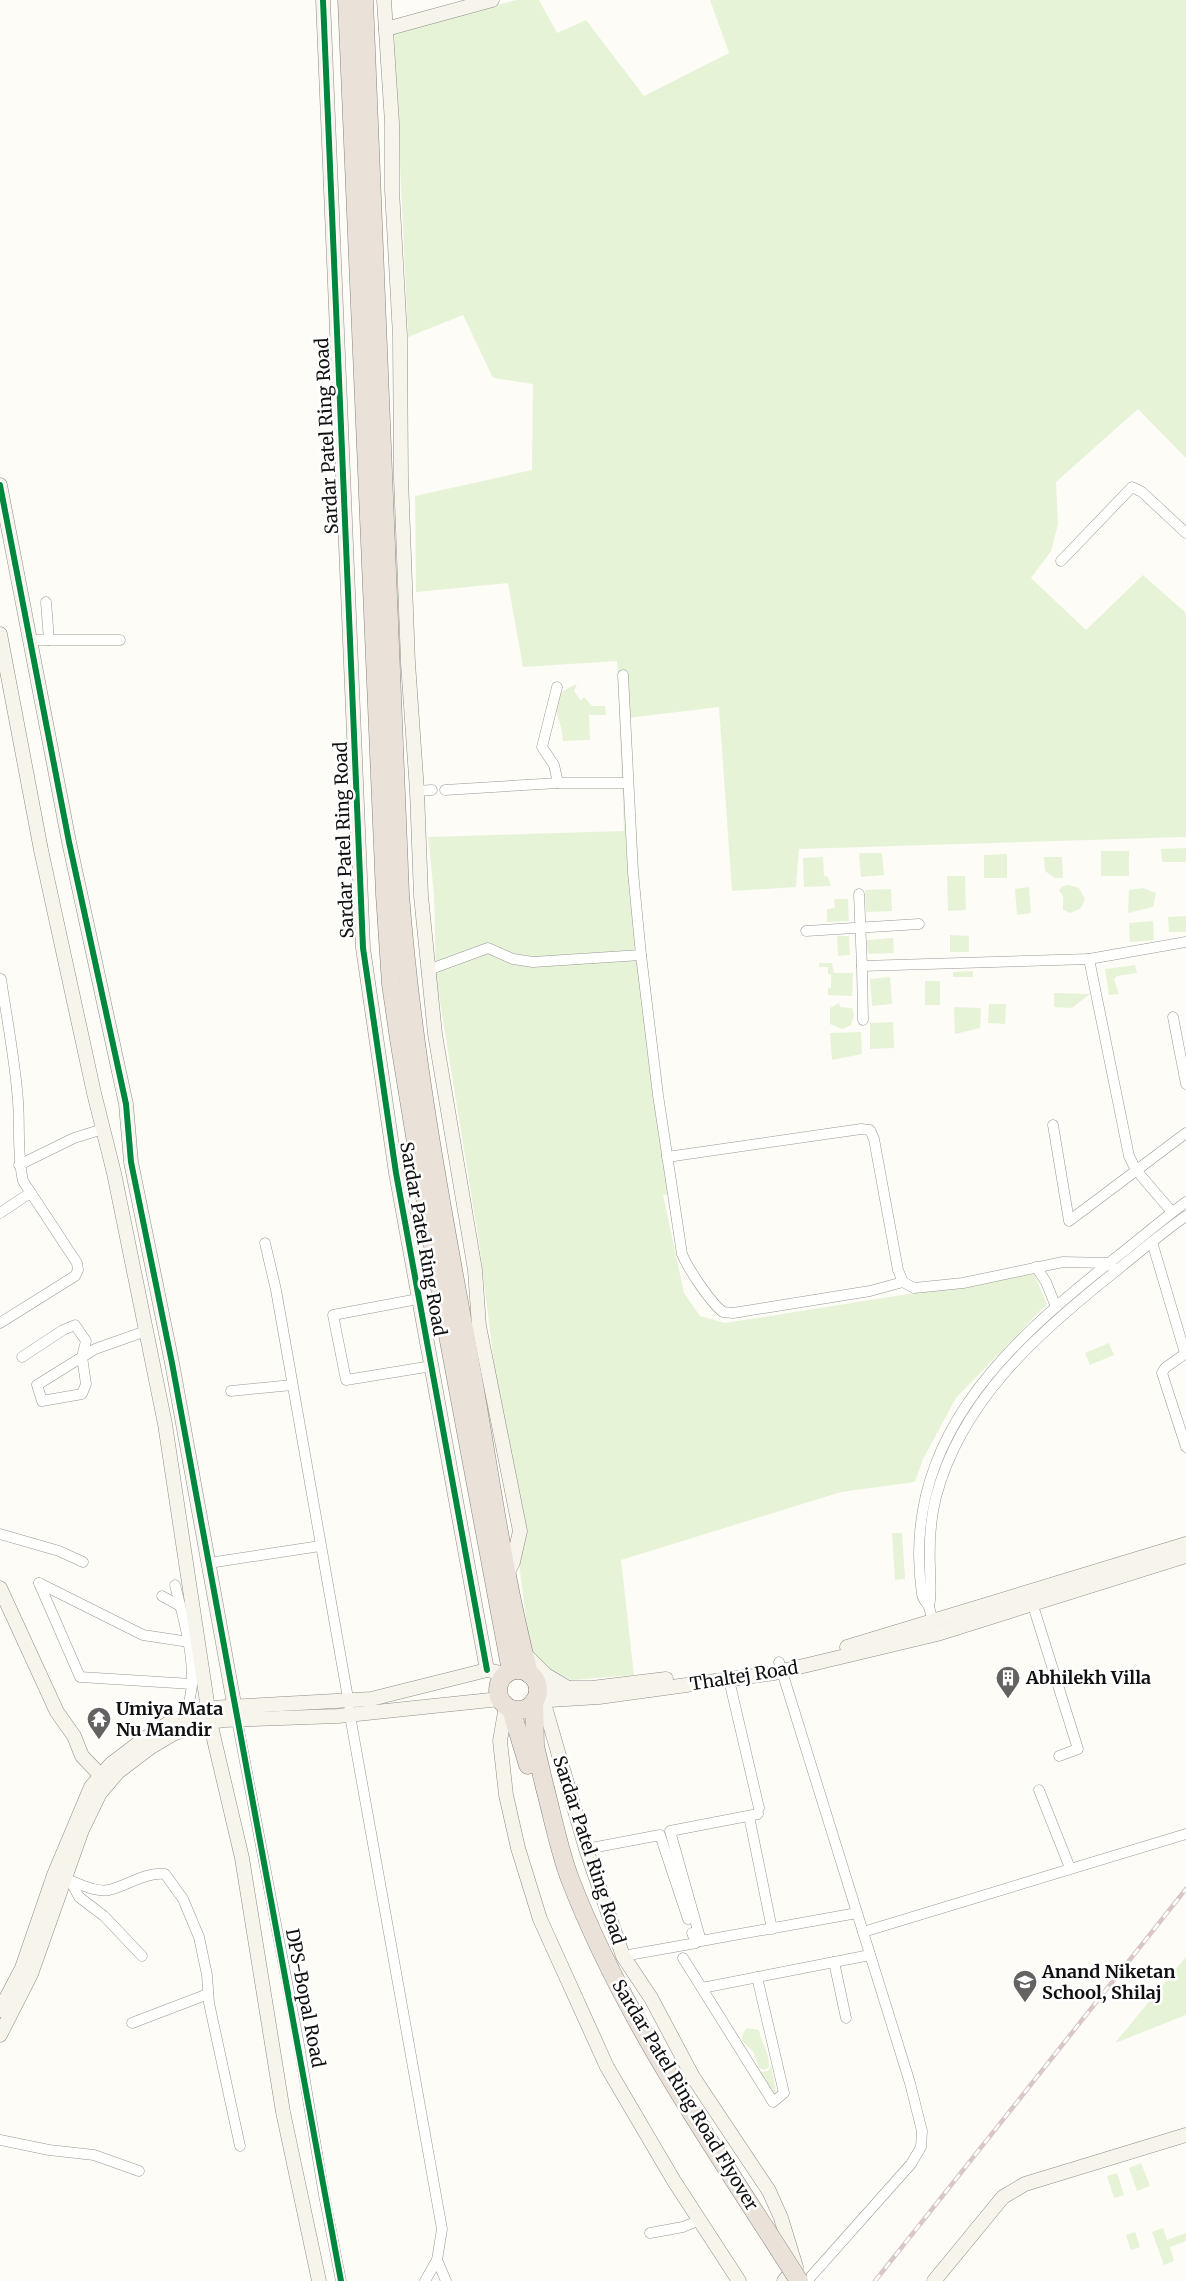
<svg xmlns="http://www.w3.org/2000/svg" width="1186" height="2281" viewBox="0 0 1186 2281" font-family="Merriweather,serif">
<style>
.green{fill:#e7f3d7}
.lines{fill:none;stroke-linecap:round;stroke-linejoin:round}
.street-casing{stroke:#979795;stroke-width:11}
.secondary-casing{stroke:#8e8d8b;stroke-width:15}
.highway-casing{stroke:#858482;stroke-width:19}
.street{stroke:#fffffe;stroke-width:10}
.secondary{stroke:#f6f4eb;stroke-width:14}
.highway{stroke:#eae1d8;stroke-width:18}
.rail-casing{stroke:#d9c6c7;stroke-width:4.5}
.rail{stroke:#fff;stroke-width:2.5;stroke-dasharray:8;stroke-linecap:butt}
.highway-bridge-casing{stroke:#858482;stroke-width:19;stroke-linecap:butt}
.highway-bridge{stroke:#eae1d8;stroke-width:18}
.cycleway-casing{stroke:#fff;stroke-width:9}
.cycleway{stroke:#00873e;stroke-width:6}
.labels{text-anchor:middle;stroke-width:5;stroke-linejoin:round;paint-order:stroke}
.street-label{font-size:18px;fill:#111;stroke:#fff}
.poi-label{font-size:18px;font-weight:bold;fill:#111;stroke:#fff;text-anchor:start}
</style>
<rect width="100%" height="100%" fill="#fdfcf7"/>
<g class="green">
<path d="M 517,0 L 539,0 L 557,33 L 586,20 L 644,96 L 729,53 L 710,0 L 1186,0 L 1186,458 L 1138,409 L 1056,482 L 1058,524 L 1051,551 L 1031,578 L 1086,630 L 1143,575 L 1186,613 L 1186,837 L 799,849 L 796,887 L 732,891 L 719,707 L 628,718 L 645,955 L 675,1193 L 663,1195 L 684,1293 L 700,1316 L 725,1323 L 1034,1274 L 1047,1304 L 956,1398 L 923,1459 L 915,1482 L 841,1492 L 621,1560 L 634,1675 L 572,1680 L 548,1670 L 530,1651 L 479,1242 L 436,977 L 434,894 L 428,837 L 624,831 L 617,661 L 523,667 L 508,583 L 416,592 L 415,496 L 532,470 L 533,384 L 493,378 L 463,315 L 408,337 L 394,32 Z"/>
<path d="M 577,684 L 574,691 L 581,701 L 584,697 L 592,706 L 605,706 L 606,715 L 589,715 L 590,740 L 563,741 C 563,716 540,698 577,684 Z"/>
<path d="M 1186,848 L 1186,862 L 1162,862 L 1161,849 Z"/>
<rect x="1101" y="851" width="28" height="25"/>
<path d="M 859,853 L 882,853 L 884,875 L 861,877 Z"/>
<path d="M 1007,854 L 1007,878 L 984,878 L 984,855 Z"/>
<path d="M 823,857 L 824,876 L 828,877 L 831,886 L 804,887 L 803,858 Z"/>
<path d="M 1044,857 L 1062,857 L 1063,878 L 1055,878 L 1045,871 Z"/>
<path d="M 947,876 L 965,876 L 966,910 L 948,911 Z"/>
<path d="M 1068,885 L 1079,888 L 1085,899 L 1081,908 L 1071,913 L 1063,910 L 1063,896 L 1059,890 L 1063,886 Z"/>
<path d="M 1029,887 L 1031,913 L 1017,915 L 1015,889 Z"/>
<path d="M 1143,888 L 1156,893 L 1153,907 L 1128,913 L 1129,890 Z"/>
<path d="M 891,889 L 892,911 L 866,912 L 865,890 Z"/>
<path d="M 834,899 L 848,899 L 849,921 L 827,922 L 827,909 L 835,908 Z"/>
<path d="M 1186,916 L 1186,932 L 1169,932 L 1168,917 Z"/>
<path d="M 1153,921 L 1154,940 L 1130,942 L 1129,923 Z"/>
<path d="M 950,935 L 969,936 L 969,952 L 950,952 Z"/>
<path d="M 837,936 L 849,936 L 850,955 L 838,956 Z"/>
<path d="M 893,938 L 894,953 L 868,954 L 867,940 Z"/>
<path d="M 819,963 L 832,963 L 834,973 L 853,973 L 852,996 L 828,995 L 828,988 L 831,988 L 831,974 L 828,974 L 828,967 L 819,967 Z"/>
<path d="M 1135,965 L 1137,973 L 1117,976 L 1114,979 L 1119,994 L 1109,995 L 1105,969 Z"/>
<path d="M 973,971 L 973,977 L 953,977 L 953,972 Z"/>
<path d="M 890,977 L 892,1004 L 872,1006 L 870,979 Z"/>
<rect x="925" y="981" width="15" height="24"/>
<path d="M 1054,993 L 1090,994 L 1072,1008 L 1054,1007 Z"/>
<path d="M 839,1003 L 840,1007 L 852,1008 L 854,1015 L 851,1025 L 842,1029 L 830,1024 L 830,1008 Z"/>
<path d="M 989,1004 L 1006,1004 L 1005,1024 L 988,1023 Z"/>
<path d="M 954,1007 L 981,1008 L 980,1028 L 955,1034 Z"/>
<path d="M 893,1022 L 894,1048 L 870,1049 L 870,1023 Z"/>
<path d="M 861,1032 L 862,1054 L 832,1060 L 830,1033 Z"/>
<path d="M 1109,1343 L 1114,1355 L 1090,1365 L 1085,1353 Z"/>
<path d="M 892,1533 L 902,1533 L 905,1579 L 895,1580 Z"/>
<path d="M 1186,1957 L 1186,2015 L 1115,2043 Z"/>
<path d="M 747,2028 L 759,2030 C 761,2042 770,2054 769,2067 L 765,2070 L 759,2068 L 754,2053 L 742,2040 L 743,2033 Z"/>
<path d="M 771,2066 L 776,2091 L 774,2094 L 760,2072 L 768,2071 Z"/>
<path d="M 1141,2163 L 1150,2186 L 1137,2191 L 1129,2168 Z"/>
<path d="M 1117,2173 L 1124,2195 L 1114,2198 L 1107,2176 Z"/>
<path d="M 1163,2228 L 1167,2240 L 1186,2233 L 1186,2241 L 1170,2247 L 1174,2261 L 1164,2265 L 1152,2232 Z"/>
<path d="M 1135,2232 L 1140,2247 L 1131,2250 L 1126,2235 Z"/>
</g>
<g class="lines">
<defs>
<g id="street">
<path d="M 1061,561 L 1132,487 L 1142,492 L 1186,533"/>
<path d="M 46,602 L 49,640"/>
<path d="M 30,640 L 120,640"/>
<path d="M 623,675 L 633,872 L 641,955 L 658,1095 L 682,1254 C 688,1269 711,1303 723,1312 L 733,1313 L 870,1291 L 903,1282"/>
<path d="M 557,687 L 542,747 L 554,765 L 558,783"/>
<path d="M 445,790 L 558,783 L 628,783"/>
<path d="M 417,791 L 432,790"/>
<path d="M 859,894 L 862,966"/>
<path d="M 806,931 L 919,924"/>
<path d="M 428,970 L 488,948 L 513,959 L 533,962 L 641,955"/>
<path d="M 1173,1017 L 1186,1084"/>
<path d="M 863,1020 L 862,966 L 1089,959"/>
<path d="M 1053,1125 L 1069,1221 L 1186,1133"/>
<path d="M 667,1157 L 861,1129 L 870,1130 L 874,1139 L 898,1270 L 903,1282 L 914,1288 L 963,1283 L 1063,1262 L 1109,1263 L 1116,1271"/>
<path d="M 19,1165 L 74,1138 L 103,1129"/>
<path d="M 1172,1212 L 1136,1170 L 1129,1156 L 1089,959 L 1186,942"/>
<path d="M 0,1213 L 30,1193"/>
<path d="M 1152,1242 L 1185,1353"/>
<path d="M 265,1243 L 276,1290 L 349,1704"/>
<path d="M 1036,1267 L 1046,1282 L 1056,1307"/>
<path d="M 418,1299 L 333,1315 L 346,1380 L 432,1366"/>
<path d="M 0,1323 L 75,1276 L 78,1270 L 77,1263 L 23,1181 C 17,1154 20,1128 18,1101 C 15,1060 7,1020 1,979"/>
<path d="M 1186,1353 L 1165,1368 L 1162,1373 L 1186,1447"/>
<path d="M 22,1357 L 63,1330 L 75,1325 L 86,1341 L 82,1357 L 86,1384 L 82,1394 L 42,1401 L 37,1385 L 95,1349 L 146,1331"/>
<path d="M 231,1391 L 292,1385"/>
<path d="M 0,1534 L 59,1551 L 83,1562"/>
<path d="M 209,1563 L 320,1546"/>
<path d="M 39,1583 L 80,1677 L 192,1684"/>
<path d="M 39,1583 L 143,1635 L 189,1642"/>
<path d="M 175,1585 C 183,1617 193,1650 192,1683 C 192,1694 187,1703 189,1714"/>
<path d="M 162,1596 L 180,1606"/>
<path d="M 929,1606 C 932,1593 930,1581 930,1568 C 929,1544 930,1520 936,1497 C 961,1401 1037,1334 1111,1275 C 1136,1255 1160,1234 1186,1216"/>
<path d="M 1035,1612 L 1078,1749 L 1059,1756"/>
<path d="M 934,1626 C 932,1620 931,1613 929,1607 C 927,1603 923,1600 922,1594 C 900,1445 1001,1348 1109,1263 C 1135,1243 1160,1221 1186,1202"/>
<path d="M 779,1662 L 910,2083 L 922,2131 L 921,2147 L 911,2164 L 807,2281"/>
<path d="M 729,1680 L 759,1808"/>
<path d="M 349,1710 L 442,2229 L 437,2260 L 425,2281"/>
<path d="M 237,1720 L 299,2045 L 324,2195 L 341,2281"/>
<path d="M 1039,1790 L 1070,1868"/>
<path d="M 758,1814 L 670,1831 L 701,1941 L 857,1913"/>
<path d="M 749,1816 L 772,1929"/>
<path d="M 586,1849 L 660,1835 L 688,1919"/>
<path d="M 64,1879 C 78,1882 94,1893 109,1890 C 129,1885 145,1872 165,1874 L 183,1899 L 199,1937 L 207,1975 L 209,2003 L 240,2146"/>
<path d="M 70,1880 L 79,1897 L 104,1916 L 142,1956"/>
<path d="M 863,1932 L 1186,1834"/>
<path d="M 623,1956 L 696,1943 L 692,1933"/>
<path d="M 683,1958 L 773,2102 L 784,2093 L 757,1977"/>
<path d="M 834,1962 L 846,2018"/>
<path d="M 702,1988 L 870,1955"/>
<path d="M 132,2023 L 208,1994"/>
<path d="M 0,2140 L 49,2150 L 94,2155 L 139,2171"/>
<path d="M 650,2233 L 683,2227 L 700,2220"/>
<path d="M 437,2260 L 446,2281"/>
</g>
<g id="secondary">
<path d="M 323,0 L 363,948 L 396,1173 L 487,1670"/>
<path d="M 384,0 L 392,123 L 392,190 L 400,336 L 401,478 L 408,663 L 417,791 L 421,896 L 435,1034 L 475,1270 L 479,1326 L 520,1531 L 513,1562 L 508,1572"/>
<path d="M 386,29 L 492,0"/>
<path d="M 0,485 L 69,842 L 126,1104 L 131,1162 L 172,1363 L 237,1720"/>
<path d="M 0,634 L 41,850 L 94,1093 L 114,1173 L 165,1424 L 210,1722 L 242,1858 L 283,2112 L 319,2281"/>
<path d="M 0,1588 L 57,1712 L 74,1736 L 82,1756 L 106,1781"/>
<path d="M 847,1647 L 1186,1544"/>
<path d="M 525,1654 L 546,1675 L 568,1688"/>
<path d="M 538,1688 L 592,1688 L 666,1679"/>
<path d="M 543,1700 L 586,1849 L 623,1956 L 651,1998 L 693,2077 L 769,2191 L 781,2218 L 796,2267 L 784,2281"/>
<path d="M 534,1701 L 599,1697 L 774,1673 L 937,1634 L 1186,1556"/>
<path d="M 506,1706 L 500,1741 L 506,1795 L 518,1848 L 540,1919 L 607,2067 L 674,2181 L 739,2281"/>
<path d="M 0,2010 L 22,1968 L 54,1875 L 91,1787 L 111,1764 L 144,1739 L 170,1722 L 209,1708 L 371,1699 L 487,1670 L 506,1674"/>
<path d="M 0,2035 L 31,1974 L 82,1830 L 100,1793 L 118,1772 L 151,1747 L 173,1734 L 203,1723 L 224,1720 L 338,1716 L 500,1699"/>
<path d="M 934,2281 L 1003,2197 L 1025,2184 L 1186,2135"/>
</g>
<g id="highway">
<path d="M 347,0 L 385,894 L 391,984 L 399,1039 L 446,1325 L 511,1671"/>
<path d="M 364,0 L 400,894 C 412,1055 443,1215 472,1373 C 490,1473 503,1575 529,1674"/>
<circle cx="518" cy="1690" r="20"/>
<path d="M 534,1701 L 535,1746 L 545,1788"/>
<path d="M 511,1709 L 528,1765"/>
</g>
</defs>
<use href="#street" class="street-casing"/>
<use href="#secondary" class="secondary-casing"/>
<use href="#highway" class="highway-casing"/>
<use href="#street" class="street"/>
<use href="#secondary" class="secondary"/>
<use href="#highway" class="highway"/>
<defs>
<path id="rail" d="M 875,2281 L 1186,1889"/>
</defs>
<use href="#rail" class="rail-casing"/>
<use href="#rail" class="rail"/>
<defs>
<path id="highway-bridge" d="M 545,1788 C 553,1818 559,1850 570,1879 C 626,2024 717,2151 799,2281"/>
</defs>
<use href="#highway-bridge" class="highway-bridge-casing"/>
<use href="#highway-bridge" class="highway-bridge"/>
<defs>
<g id="cycleway">
<path d="M 323,0 L 363,948 L 396,1173 L 487,1670"/>
<path d="M 0,485 L 69,842 L 126,1104 L 131,1162 L 172,1363 L 341,2281"/>
</g>
</defs>
<use href="#cycleway" class="cycleway-casing"/>
<use href="#cycleway" class="cycleway"/>
</g>
<defs>
<symbol id="building-pin" viewBox="-11 -11 22 30"><path d="M0 17L-7.5 6A9.5 9.5 0 1 1 7.5 6Z" fill="#646362" stroke="#fff"/><path d="M-4-6H4V6H1V3H-1V6H-4ZM-2.5-4.3h1.7v1.8h-1.7ZM.8-4.3h1.7v1.8H.8ZM-2.5-1h1.7V.8h-1.7ZM.8-1h1.7V.8H.8Z" fill="#fff"/></symbol>
<symbol id="temple-pin" viewBox="-11 -11 22 30"><path d="M0 17L-7.5 6A9.5 9.5 0 1 1 7.5 6Z" fill="#646362" stroke="#fff"/><path d="M0-6L5-2H3V0L6.5 2.5H4V6H1.5V3h-3V6H-4V2.5H-6.5L-3 0V-2H-5Z" fill="#fff"/></symbol>
<symbol id="school-pin" viewBox="-11 -11 22 30"><path d="M0 17L-7.5 6A9.5 9.5 0 1 1 7.5 6Z" fill="#646362" stroke="#fff"/><path d="M0-5L7-2L0 1L-7-2ZM-4 1L0 2.5L4 1V4Q0 6-4 4Z" fill="#fff"/></symbol>
</defs>
<g fill-rule="evenodd">
<use href="#building-pin" x="994" y="1664" width="28" height="38"/>
<use href="#temple-pin" x="85" y="1705" width="28" height="38"/>
<use href="#school-pin" x="1011" y="1968" width="28" height="38"/>
</g>
<g class="labels">
<g class="street-label">
<text transform="translate(327 436) rotate(-93)" y="6">Sardar Patel Ring Road</text>
<text transform="translate(344 840) rotate(-92)" y="6">Sardar Patel Ring Road</text>
<text transform="translate(423 1239) rotate(80)" y="6">Sardar Patel Ring Road</text>
<text transform="translate(744 1676) rotate(-9)" y="6">Thaltej Road</text>
<text transform="translate(589 1850) rotate(72)" y="6">Sardar Patel Ring Road</text>
<text transform="translate(305 1998) rotate(79)" y="6">DPS-Bopal Road</text>
<text transform="translate(685 2095) rotate(59)" y="6">Sardar Patel Ring Road Flyover</text>
</g>
<g class="poi-label">
<text x="1026" y="1684">Abhilekh Villa</text>
<text x="116" y="1715">Umiya Mata<tspan x="116" dy="21">Nu Mandir</tspan></text>
<text x="1042" y="1978">Anand Niketan<tspan x="1042" dy="21">School, Shilaj</tspan></text>
</g>
</g>
</svg>
